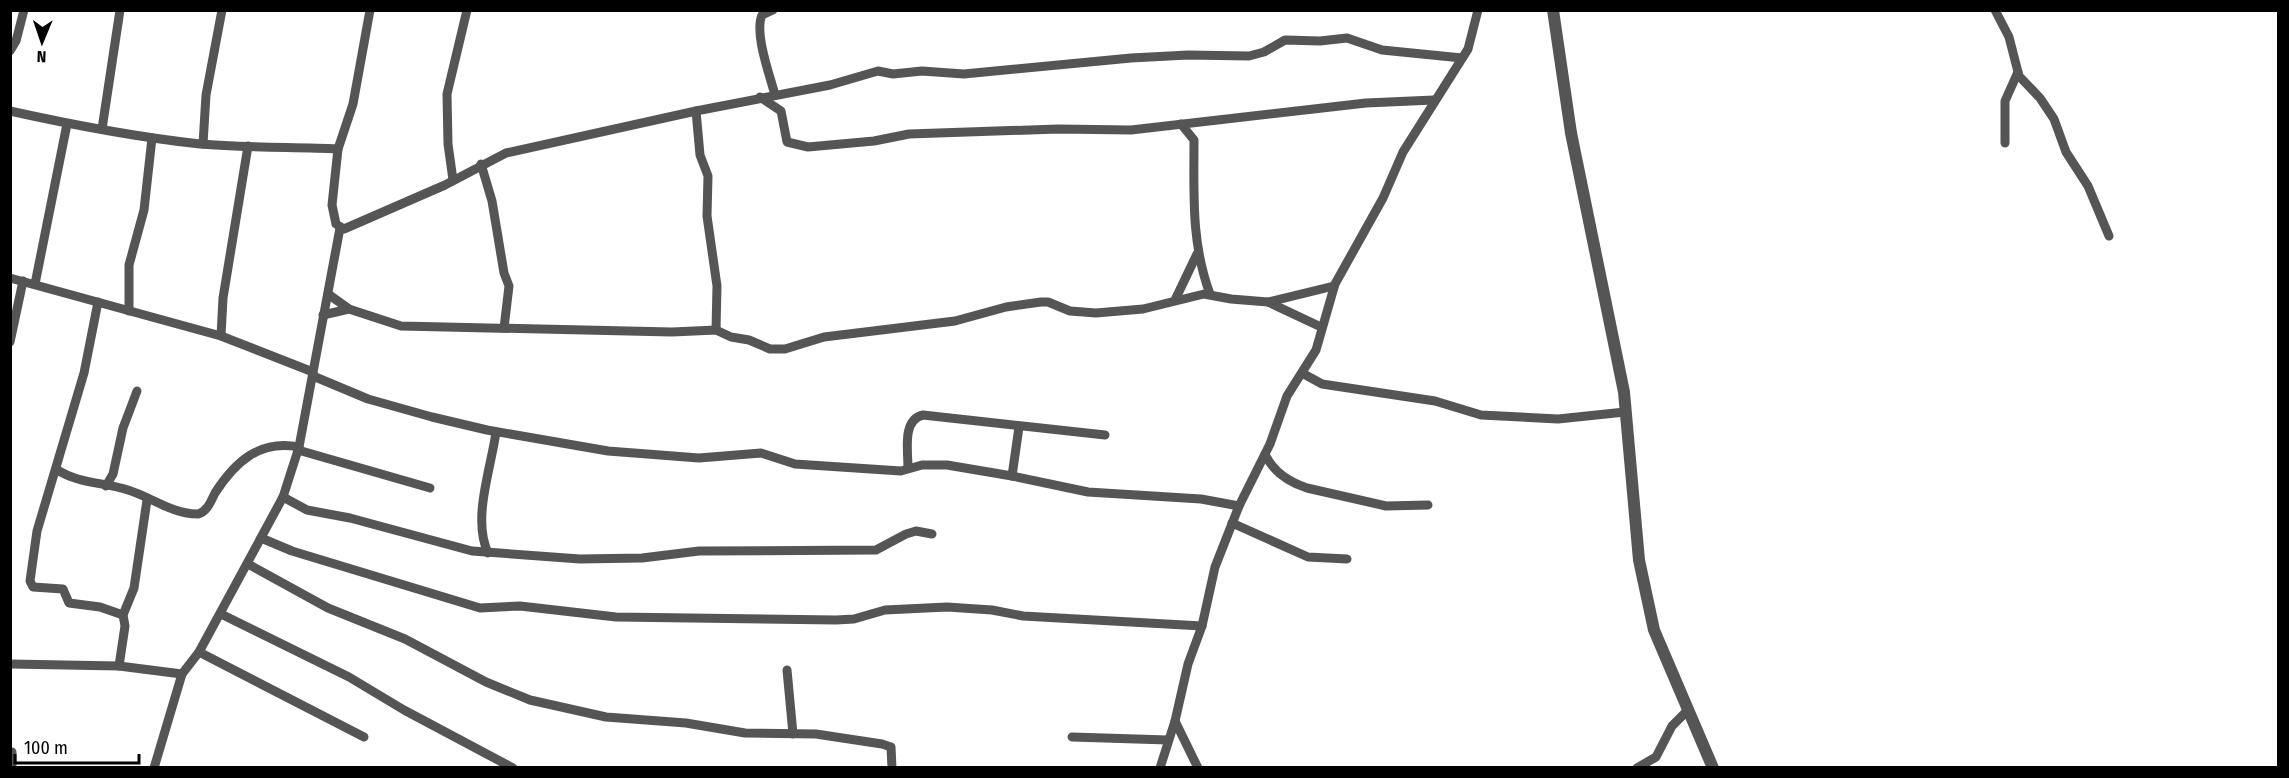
<svg xmlns="http://www.w3.org/2000/svg" width="2289" height="778" viewBox="0 0 2289 778" font-family="'Fira Sans Condensed',sans-serif">
<style>
.lines{fill:none;stroke-linecap:round;stroke-linejoin:round}
.minor{stroke:#555;stroke-width:9}
.tertiary{stroke:#555;stroke-width:12}
</style>
<rect width="100%" height="100%" fill="#fff"/>
<g class="lines">
<g class="minor">
<path d="M 773,10 L 762,15 C 754,33 770,76 775,95"/>
<path d="M 1995,10 L 2009,37 L 2019,76 L 2040,98 L 2054,119 L 2066,152 L 2088,186 L 2109,236"/>
<path d="M 10,51 L 16,41 L 24,10"/>
<path d="M 760,97 L 781,111 L 787,142 L 808,147 L 874,141 L 909,134 L 1058,129 L 1131,130 L 1366,103 L 1434,100"/>
<path d="M 10,111 C 73,125 136,137 200,144 C 246,148 293,147 338,149 L 353,104 L 370,10"/>
<path d="M 696,111 L 700,155 L 708,176 L 707,216 L 717,286 L 716,330"/>
<path d="M 1181,124 L 1194,140 C 1194,194 1191,243 1210,294"/>
<path d="M 102,129 L 120,10"/>
<path d="M 2005,143 L 2005,101 L 2018,72"/>
<path d="M 203,144 L 206,95 L 222,10"/>
<path d="M 338,149 L 332,205 L 336,224 L 344,229 L 445,185 L 506,153 L 696,111 L 830,85 L 878,71 L 893,74 L 922,71 L 964,74 L 1131,58 L 1188,55 L 1249,56 L 1264,52 L 1285,40 L 1320,41 L 1347,38 L 1382,50 L 1462,58"/>
<path d="M 481,164 L 492,201 L 504,273 L 509,286 L 504,328"/>
<path d="M 453,180 L 448,144 L 447,94 L 467,10"/>
<path d="M 10,278 L 221,336 L 313,372"/>
<path d="M 35,284 L 67,124"/>
<path d="M 328,294 L 349,309 L 401,326 L 672,332 L 716,330 L 731,337 L 749,340 L 770,349 L 785,349 L 824,337 L 955,321 L 1006,307 L 1041,302 L 1048,302 L 1070,311 L 1096,313 L 1143,309 L 1204,294 L 1231,299 L 1268,302 L 1334,286"/>
<path d="M 1175,300 L 1197,254"/>
<path d="M 98,302 L 84,373 L 37,531 L 30,581 L 33,587 L 63,589 L 69,603 L 100,607 L 123,615 L 125,626 L 119,666"/>
<path d="M 1268,302 L 1321,327"/>
<path d="M 129,311 L 129,265 L 144,210 L 152,138"/>
<path d="M 323,315 L 349,309"/>
<path d="M 221,336 L 223,298 L 248,146"/>
<path d="M 10,342 L 23,281"/>
<path d="M 1302,373 L 1322,384 L 1435,401 L 1481,415 L 1558,419 L 1625,412"/>
<path d="M 313,376 L 368,399 L 432,417 L 487,430 L 608,451 L 699,458 L 761,453 L 795,464 L 901,471 L 922,465 L 947,465 L 1012,476 L 1019,427"/>
<path d="M 298,450 L 430,488"/>
<path d="M 1265,454 C 1273,472 1289,482 1307,488 L 1386,506 L 1428,505"/>
<path d="M 908,468 C 908,450 902,420 923,415 L 1105,435"/>
<path d="M 56,469 C 78,484 104,482 128,490 C 151,497 172,514 198,514 C 207,512 211,501 215,493 C 235,462 260,439 299,447"/>
<path d="M 1012,476 L 1088,492 L 1201,499 L 1239,506"/>
<path d="M 106,486 L 113,474 L 123,428 L 137,391"/>
<path d="M 283,497 L 307,510 L 350,518 L 472,551 L 580,559 L 642,558 L 699,551 L 876,550 L 906,534 L 916,531 L 932,534"/>
<path d="M 1232,523 L 1308,557 L 1347,559"/>
<path d="M 261,538 L 292,551 L 480,608 L 520,606 L 616,617 L 836,620 L 854,619 L 885,610 L 947,607 L 992,610 L 1023,616 L 1202,626"/>
<path d="M 488,553 C 472,518 491,469 496,432"/>
<path d="M 248,564 L 328,608 L 405,639 L 486,682 L 530,700 L 606,717 L 686,723 L 745,733 L 816,734 L 882,744 L 891,747 L 892,768"/>
<path d="M 221,614 L 349,677 L 404,710 L 513,768"/>
<path d="M 123,615 L 134,588 L 147,500"/>
<path d="M 199,652 L 364,737"/>
<path d="M 10,664 L 119,666 L 182,674"/>
<path d="M 787,670 L 793,734"/>
<path d="M 1175,721 L 1198,768"/>
<path d="M 1072,737 L 1168,740"/>
<path d="M 12,768 L 12,752"/>
<path d="M 154,768 L 182,674 L 199,652 L 283,497 L 299,447 L 340,228"/>
<path d="M 1160,768 L 1175,721 L 1188,664 L 1202,626 L 1215,567 L 1239,506 L 1270,444 L 1287,396 L 1316,350 L 1335,284 L 1383,198 L 1403,152 L 1468,49 L 1478,10"/>
<path d="M 1637,768 L 1656,757 L 1672,726 L 1687,711"/>
</g>
<path class="tertiary" d="M 1553,10 L 1571,133 L 1624,392 L 1639,560 L 1654,630 L 1713,768"/>
</g>
<rect width="2289" height="778" fill="none" stroke="#000000" stroke-width="24"/>
<g transform="translate(42 42) rotate(182)" stroke="#ffffff" stroke-width="4.5" paint-order="stroke">
<path d="M0-4.5L10 22L0 15L-10 22Z" fill="#000000"/>
<text y="-9" font-size="16" font-weight="bold" text-anchor="middle" fill="#000000">N</text>
</g>
<path d="M15 754v9h124v-9" fill="none" stroke="#000000" stroke-width="3"/>
<text x="24" y="754" font-size="18" fill="#000000" stroke="#ffffff" stroke-width="4.5" paint-order="stroke">100 m</text>
</svg>
